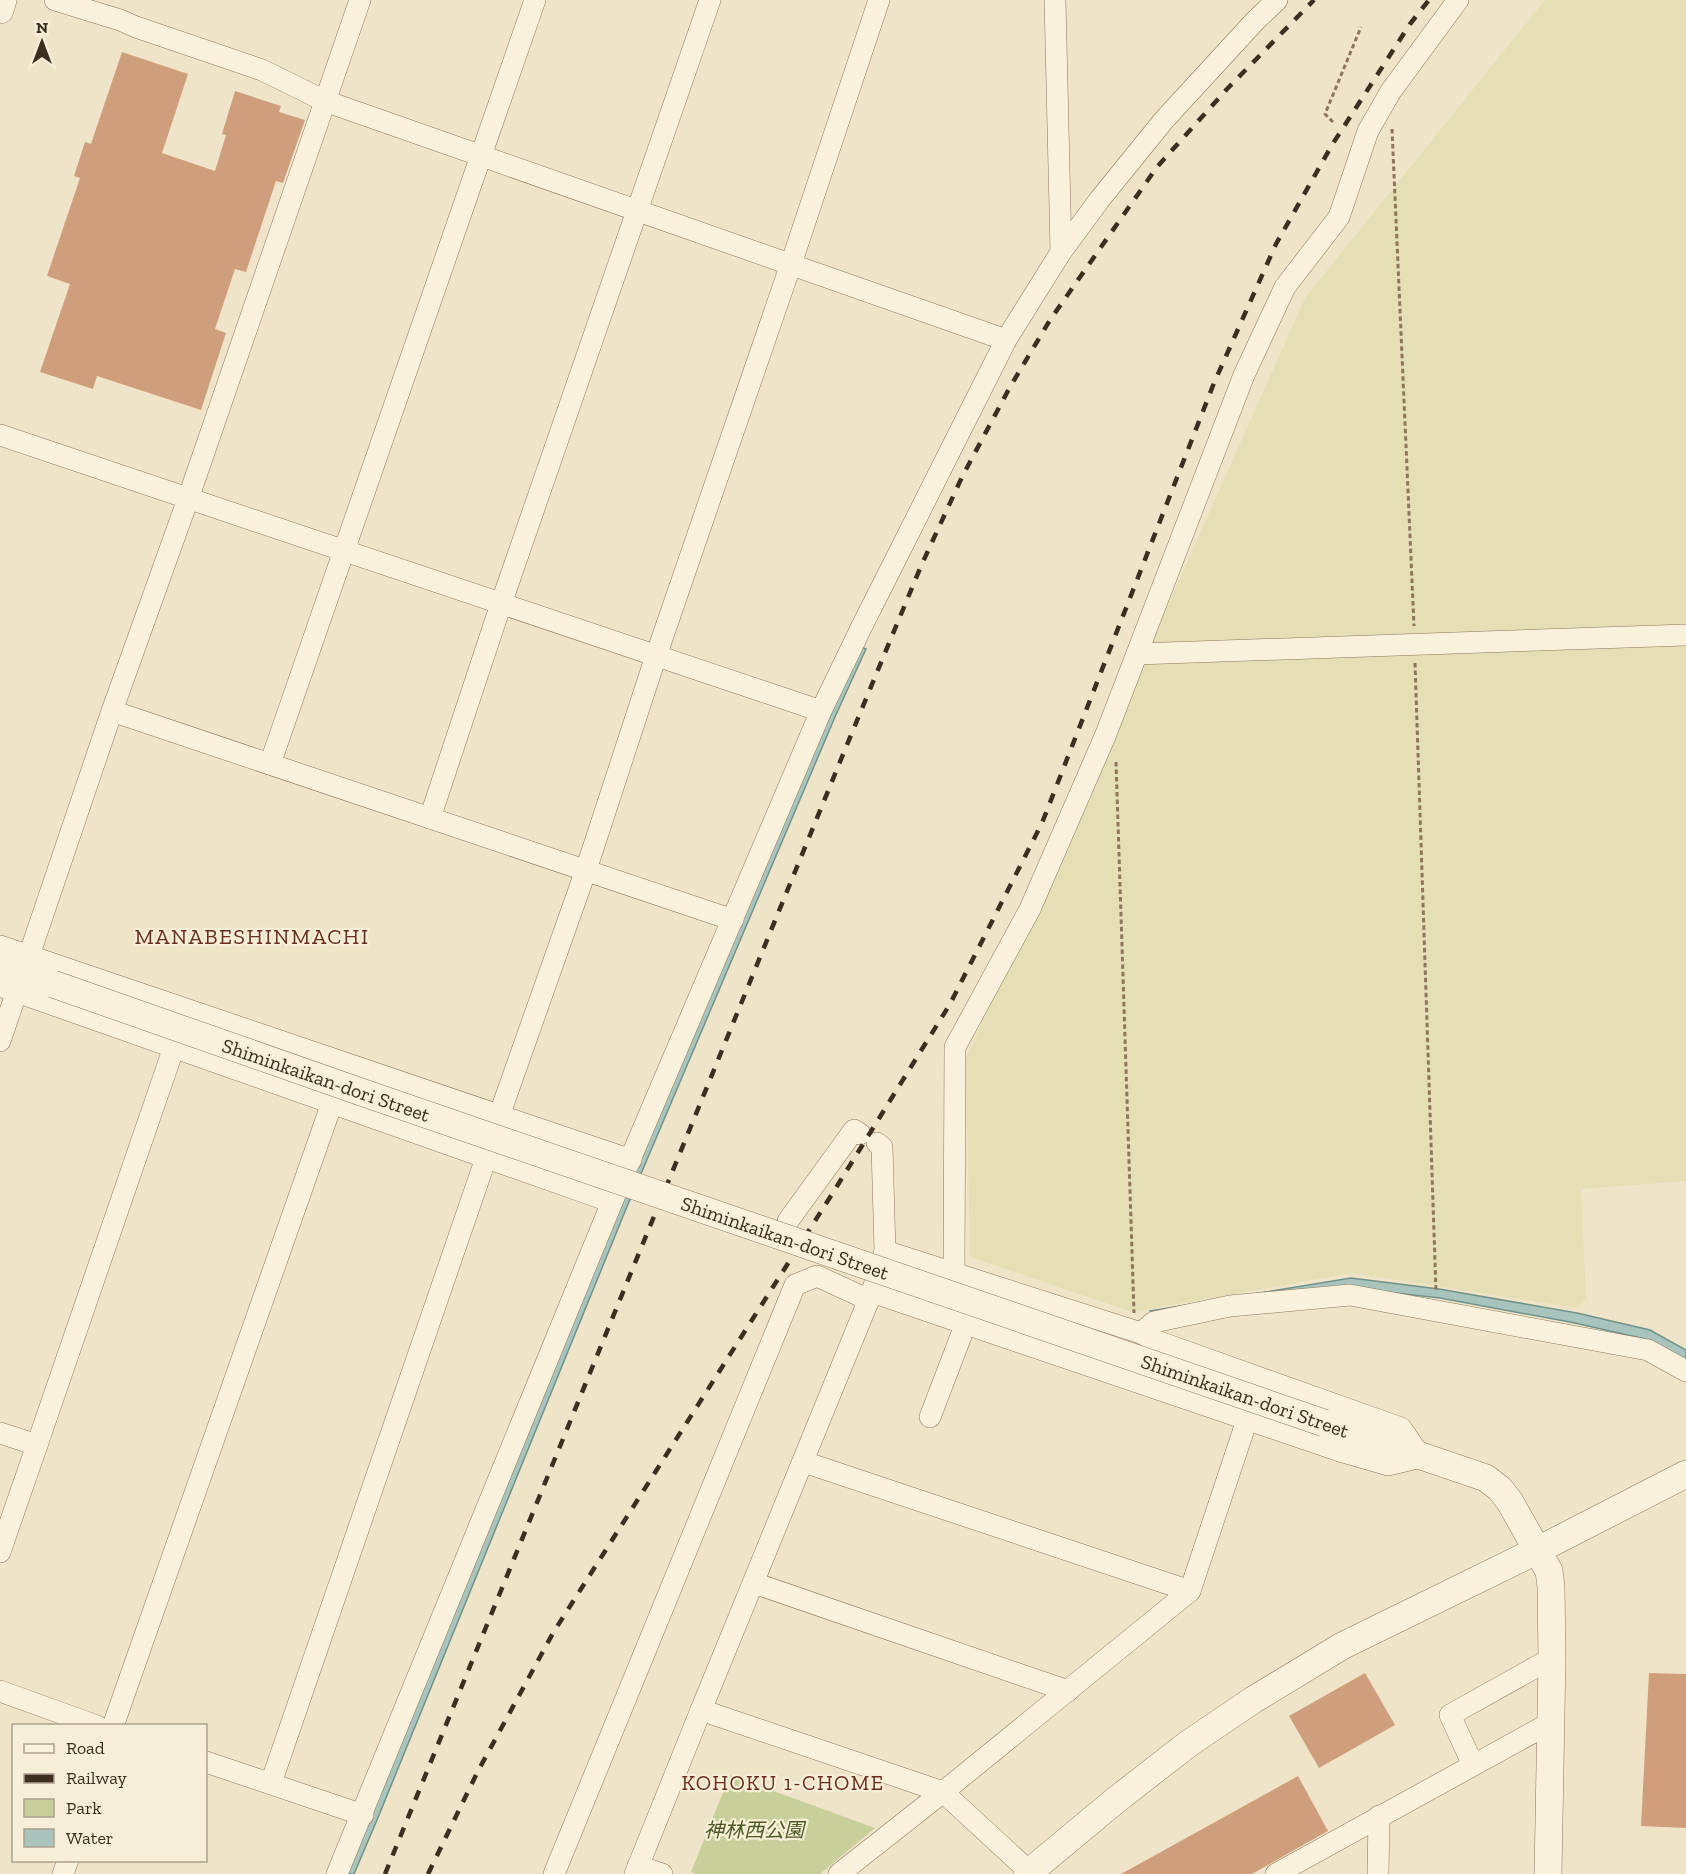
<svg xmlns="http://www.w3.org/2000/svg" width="1686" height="1874" viewBox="0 0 1686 1874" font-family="'Zilla Slab','Noto Sans JP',serif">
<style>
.farmland{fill:#e6deb5}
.green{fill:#c9cf9b}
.water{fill:#a9c4bc;stroke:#6f938a;stroke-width:1.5}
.building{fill:#cf9f7d}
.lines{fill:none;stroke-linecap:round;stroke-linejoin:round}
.minor-casing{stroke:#8d765c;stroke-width:22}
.tertiary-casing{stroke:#8d765c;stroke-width:28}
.path{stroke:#8d765c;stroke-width:3;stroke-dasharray:4.5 3;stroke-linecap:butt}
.minor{stroke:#faf1dc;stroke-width:21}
.tertiary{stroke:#faf1dc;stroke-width:27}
.rail{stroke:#3d2e20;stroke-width:4.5;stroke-dasharray:10 10;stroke-linecap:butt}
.tertiary-bridge-casing{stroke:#8d765c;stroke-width:28;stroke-linecap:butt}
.tertiary-bridge{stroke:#faf1dc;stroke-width:27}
.labels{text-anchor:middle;stroke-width:4.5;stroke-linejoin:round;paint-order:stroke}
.street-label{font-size:20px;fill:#3d2e20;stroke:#f7eed8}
.park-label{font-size:20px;font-style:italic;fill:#4d5a26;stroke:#f7eed8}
.neighbourhood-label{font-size:21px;letter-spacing:1.5px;fill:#6b2e1e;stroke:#f7eed8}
.quarter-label{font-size:22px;letter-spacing:1.5px;fill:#6b2e1e;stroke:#f7eed8}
</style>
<rect width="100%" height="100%" fill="#f0e4c8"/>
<path class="farmland" d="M 1545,0 L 1686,0 L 1686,1181 L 1581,1189 L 1586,1299 L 1578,1308 L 1352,1273 L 1132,1312 L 970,1257 L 966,1058 L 1305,298 Z"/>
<path class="green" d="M 730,1775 L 875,1828 L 820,1874 L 696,1874 L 691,1872 Z"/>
<g class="water">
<path d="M 857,645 L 866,649 L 835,717 L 626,1209 L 377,1820 L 354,1874 L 343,1874 L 617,1204 Z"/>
<path d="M 1351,1278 L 1439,1289 L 1577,1313 L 1650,1330 L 1686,1350 L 1686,1362 L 1645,1339 L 1575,1323 L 1440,1298 L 1351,1288 L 1158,1319 L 1150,1311 Z"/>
</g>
<g class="building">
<path d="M 122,52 L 188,74 L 162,153 L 215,171 L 226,135 L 222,134 L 235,91 L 281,106 L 279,112 L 305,120 L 283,183 L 276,181 L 246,272 L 235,269 L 215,329 L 226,333 L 201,410 L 97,376 L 93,389 L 40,372 L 70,284 L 47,276 L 80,178 L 74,176 L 85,142 L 91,144 Z"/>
<path d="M 1365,1673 L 1395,1725 L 1319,1768 L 1289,1716 Z"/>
<path d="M 1649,1673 L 1686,1674 L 1686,1828 L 1641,1826 Z"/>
<path d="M 1298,1776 L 1328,1831 L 1252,1874 L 1121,1874 Z"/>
</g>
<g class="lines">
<defs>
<g id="minor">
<path d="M 55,0 L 120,20 L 136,27 L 262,70 L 325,101 L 1006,340"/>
<path d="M 1055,0 L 1061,252"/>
<path d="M 0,435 L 821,711"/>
<path d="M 1137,654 L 1686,635"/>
<path d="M 112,711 L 733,920"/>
<path d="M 270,764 L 535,0"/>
<path d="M 430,818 L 501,604 L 710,0"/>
<path d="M 0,946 L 631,1160"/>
<path d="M 0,986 L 612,1202"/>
<path d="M 0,1041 L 112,711 L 188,499 L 360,0"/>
<path d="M 499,1116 L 586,870 L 656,656 L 791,264 L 879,0"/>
<path d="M 877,1143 L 882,1147 L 885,1251"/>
<path d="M 788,1221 L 854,1130 L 860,1134"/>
<path d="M 885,1251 L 1141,1333 L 1151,1339 L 1401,1428 L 1421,1457 L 1388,1465 L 1343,1452 L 872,1292 Z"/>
<path d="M 954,1273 L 955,1047 L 1030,909 L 1106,734 L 1244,375 L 1285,287 L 1339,217 L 1368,131 L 1391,91 L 1458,0"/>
<path d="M 1141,1333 L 1154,1322 L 1230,1306 L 1350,1295 L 1648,1350 L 1686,1371"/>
<path d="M 930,1417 L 966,1323"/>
<path d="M 0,1433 L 37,1445 L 0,1552"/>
<path d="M 37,1445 L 174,1047"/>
<path d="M 804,1462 L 1190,1591"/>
<path d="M 754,1583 L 1068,1691"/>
<path d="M 0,1691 L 97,1726"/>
<path d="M 701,1710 L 872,1292"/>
<path d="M 113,1726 L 332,1103"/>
<path d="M 206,1762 L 363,1815"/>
<path d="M 1473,1765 L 1450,1715 L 1552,1658"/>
<path d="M 271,1783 L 486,1158"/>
<path d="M 638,1866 L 662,1874"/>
<path d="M 63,1874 L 68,1860"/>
<path d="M 337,1874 L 612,1202 L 821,711 L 861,628 L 1006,340 L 1061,252 L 1100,199 L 1164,120 L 1255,21 L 1277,0"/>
<path d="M 554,1874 L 795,1285 L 817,1276 L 869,1300"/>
<path d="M 635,1874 L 701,1710 L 943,1792 L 1032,1874"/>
<path d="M 839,1874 L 943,1792 L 1190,1591 L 1247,1420"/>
<path d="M 1276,1874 L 1550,1723"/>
<path d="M 1378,1874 L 1379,1816"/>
</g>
<g id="tertiary">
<path d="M 0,10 L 3,0"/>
<path d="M 0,967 L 53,984"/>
<path d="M 1324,1423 L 1486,1478 L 1500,1489 L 1510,1502 L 1549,1571 L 1551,1586 L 1552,1658 L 1548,1874"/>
<path d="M 1027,1874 L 1116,1800 L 1188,1744 L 1253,1700 L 1342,1646 L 1538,1550 L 1686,1474"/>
</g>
</defs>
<use href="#minor" class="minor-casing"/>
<use href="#tertiary" class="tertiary-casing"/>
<g class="path">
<path d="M 1333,122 L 1325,114 L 1361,27"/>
<path d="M 1392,129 L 1414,626"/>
<path d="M 1415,663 L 1436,1292"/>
<path d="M 1116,762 L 1134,1313"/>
</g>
<use href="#minor" class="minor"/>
<use href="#tertiary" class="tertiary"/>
<g class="rail">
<path d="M 385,1874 L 844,752 L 921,566 L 962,477 L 1010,387 L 1050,320 L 1157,167 L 1227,89 L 1314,0"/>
<path d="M 428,1874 L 478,1771 L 553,1633 L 834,1191 L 950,1004 L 1042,823 L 1214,383 L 1276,244 L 1332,145 L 1410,24 L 1429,0"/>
</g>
<defs>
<path id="tertiary-bridge" d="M 53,984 L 364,1093 L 1324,1423"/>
</defs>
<use href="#tertiary-bridge" class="tertiary-bridge-casing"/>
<use href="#tertiary-bridge" class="tertiary-bridge"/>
</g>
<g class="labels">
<g class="street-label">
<text transform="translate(326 1080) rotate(19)" y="7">Shiminkaikan-dori Street</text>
<text transform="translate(785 1238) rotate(19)" y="7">Shiminkaikan-dori Street</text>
<text transform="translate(1245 1396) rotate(19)" y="7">Shiminkaikan-dori Street</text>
</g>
<g class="park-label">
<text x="754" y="1837">神林西公園</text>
</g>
<g class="neighbourhood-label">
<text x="783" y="1790">KOHOKU 1-CHOME</text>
</g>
<g class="quarter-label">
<text x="252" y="944">MANABESHINMACHI</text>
</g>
</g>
<rect x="12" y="1724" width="195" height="138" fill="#f7eed8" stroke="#ada18e" stroke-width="1.5"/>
<rect x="24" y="1744" width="30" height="9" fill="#faf1dc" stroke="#ada18e" stroke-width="1.5"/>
<text x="66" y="1754" font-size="18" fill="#3d2e20">Road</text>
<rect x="24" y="1774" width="30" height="9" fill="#3d2e20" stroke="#ada18e" stroke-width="1.5"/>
<text x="66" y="1784" font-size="18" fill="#3d2e20">Railway</text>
<rect x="24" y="1799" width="30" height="18" fill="#c9cf9b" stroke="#ada18e" stroke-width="1.5"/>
<text x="66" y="1814" font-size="18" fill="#3d2e20">Park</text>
<rect x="24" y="1829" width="30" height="18" fill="#a9c4bc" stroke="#ada18e" stroke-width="1.5"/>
<text x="66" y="1844" font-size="18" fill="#3d2e20">Water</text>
<g transform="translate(42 42)" stroke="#f7eed8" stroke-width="4.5" paint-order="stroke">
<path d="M0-4.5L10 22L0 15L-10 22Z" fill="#3d2e20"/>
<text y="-9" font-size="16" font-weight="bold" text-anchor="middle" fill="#3d2e20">N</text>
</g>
</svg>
